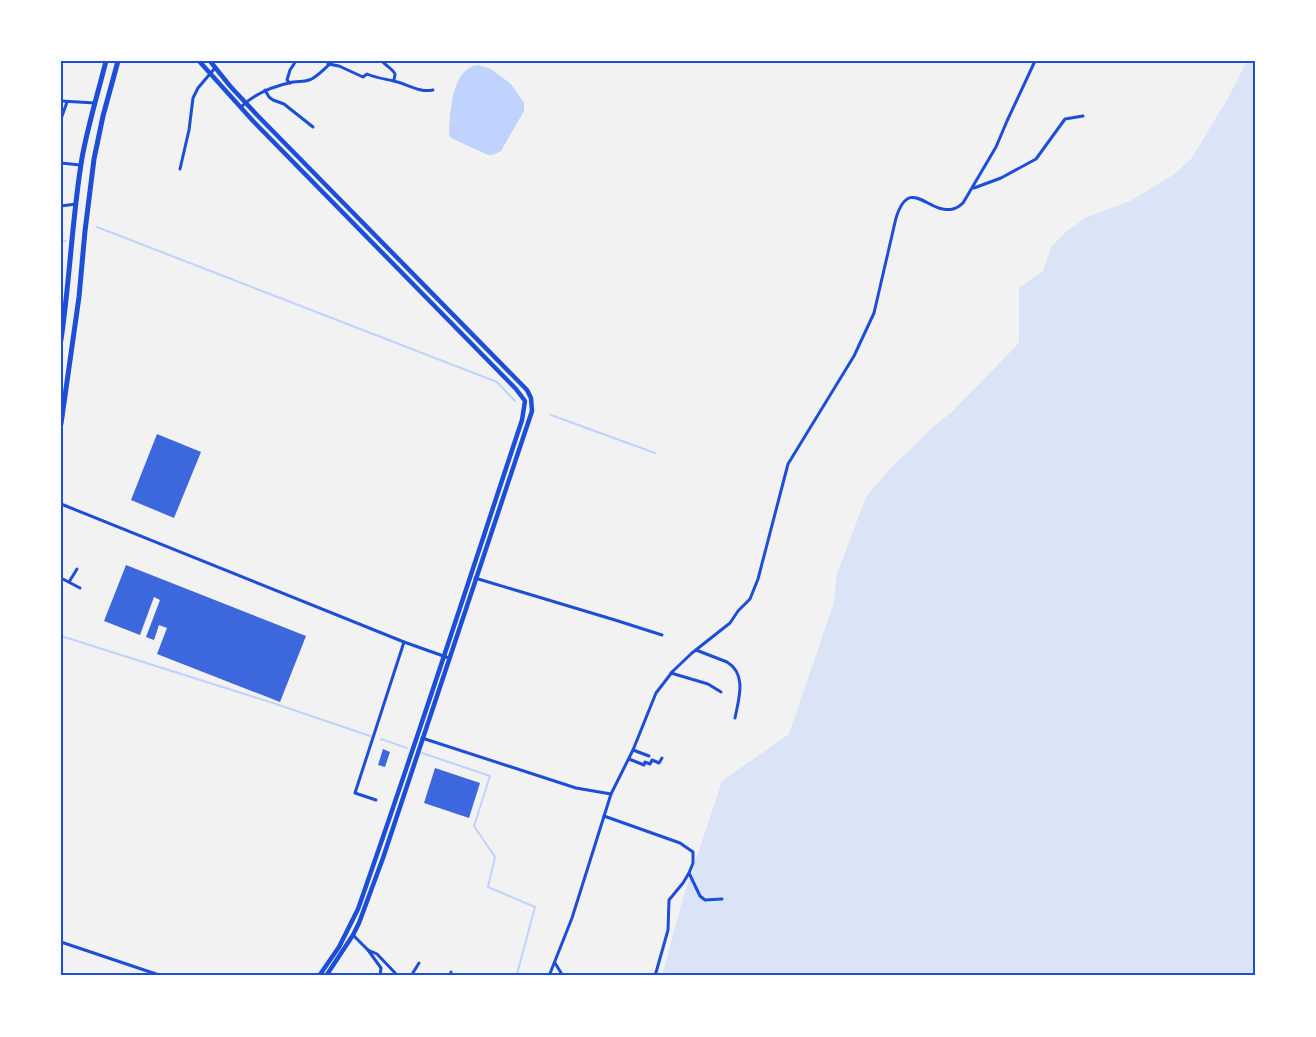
<svg xmlns="http://www.w3.org/2000/svg" width="1316" height="1037" viewBox="0 0 1316 1037" font-family="'Nunito Sans',sans-serif">
<style>
.green{fill:#dbe4f7}
.water{fill:#bfd3fe}
.lines{fill:none;stroke-linecap:round;stroke-linejoin:round}
.stream{stroke:#bfd3fe;stroke-width:2}
.building{fill:#3d67dc}
.minor{stroke:#1d4ed8;stroke-width:3}
.secondary{stroke:#1d4ed8;stroke-width:4.5}
.primary{stroke:#1d4ed8;stroke-width:5}
.neatline{fill:none;stroke:#1d4ed8;stroke-width:2}
</style>
<rect width="100%" height="100%" fill="#f2f2f2"/>
<path class="green" d="M 1247,61 L 1255,61 L 1255,976 L 662,976 L 683,898 L 722,781 L 789,734 L 833,605 L 837,574 L 866,497 L 890,469 L 933,427 L 952,412 L 1019,343 L 1019,288 L 1043,271 L 1051,247 L 1067,231 L 1085,218 L 1130,201 L 1173,175 L 1191,159 L 1228,98 Z"/>
<path class="water" d="M 478,65 L 491,69 L 511,84 L 524,103 L 524,111 L 501,151 L 493,155 L 488,155 L 451,138 L 449,134 C 450,114 451,68 478,65 Z"/>
<g class="lines">
<g class="stream">
<path d="M 97,227 L 497,382 L 515,401"/>
<path d="M 61,240 L 66,241"/>
<path d="M 551,415 L 655,453"/>
<path d="M 61,636 L 273,703 L 370,736"/>
<path d="M 381,739 L 407,748"/>
<path d="M 422,753 L 490,776 L 474,826 L 495,857 L 488,887 L 535,907 L 517,974 L 515,976"/>
</g>
</g>
<g class="building">
<path d="M 157,434 L 201,452 L 174,518 L 131,500 Z"/>
<path d="M 126,565 L 306,636 L 280,702 L 157,654 L 167,628 L 159,625 L 154,640 L 146,637 L 160,600 L 154,597 L 140,635 L 104,621 Z"/>
<path d="M 383,749 L 390,752 L 385,767 L 378,765 Z"/>
<path d="M 435,768 L 480,783 L 469,818 L 424,803 Z"/>
</g>
<g class="lines">
<g class="minor">
<path d="M 382,61 C 385,65 394,70 395,74 C 395,76 394,78 394,81"/>
<path d="M 328,64 L 339,66 L 363,77 L 367,74 C 376,78 385,79 394,81 C 407,84 420,93 433,90"/>
<path d="M 290,83 L 287,80 L 290,70 L 296,61"/>
<path d="M 265,90 L 269,97 L 273,100 L 284,104 L 313,127"/>
<path d="M 61,101 L 95,103"/>
<path d="M 241,107 C 255,93 274,86 293,82 C 299,81 304,82 309,80 C 317,78 326,66 334,61"/>
<path d="M 61,119 L 67,102"/>
<path d="M 61,163 L 80,165"/>
<path d="M 180,169 L 189,130 L 193,98 L 198,88 L 215,68"/>
<path d="M 974,188 L 1001,178 L 1036,159 L 1065,119 L 1083,116"/>
<path d="M 61,206 L 76,204"/>
<path d="M 61,504 L 404,642 L 449,658"/>
<path d="M 61,578 L 80,588"/>
<path d="M 475,578 L 615,620 L 662,635"/>
<path d="M 69,582 L 77,569"/>
<path d="M 696,650 L 727,662 C 747,674 739,698 735,718"/>
<path d="M 671,673 L 708,684 L 721,692"/>
<path d="M 422,738 L 576,788 L 611,794"/>
<path d="M 633,750 L 649,756"/>
<path d="M 629,759 L 644,765 L 645,762 L 650,764 L 652,760 L 659,763 L 662,758"/>
<path d="M 376,800 L 355,793 L 404,642"/>
<path d="M 604,816 L 680,843 L 693,852 L 693,863 L 689,873 L 683,883 L 669,900 L 668,930 L 655,976"/>
<path d="M 689,873 L 700,896 L 705,900 L 722,899"/>
<path d="M 353,935 L 368,950 L 381,968 L 380,976"/>
<path d="M 61,942 L 162,976"/>
<path d="M 368,950 L 377,954 L 398,976"/>
<path d="M 555,963 L 563,976"/>
<path d="M 411,976 L 419,963"/>
<path d="M 450,976 L 451,972"/>
<path d="M 549,976 L 572,918 L 611,794 L 633,750 L 656,693 L 673,671 L 692,653 L 730,623 L 738,611 L 750,599 L 758,579 L 788,464 L 854,356 L 874,313 L 896,218 C 910,174 928,215 953,209 C 957,208 960,206 963,203 L 996,147 L 1007,121 L 1035,61"/>
</g>
<g class="secondary">
<path d="M 199,61 L 253,121 L 516,389 L 525,401 L 522,420 C 468,583 415,747 358,909 L 339,947 L 319,976"/>
<path d="M 210,61 L 230,86 L 258,116 L 527,390 L 531,398 L 532,411 L 383,858 L 359,923 L 353,935 L 326,976"/>
</g>
<g class="primary">
<path d="M 61,340 C 70,279 72,218 82,158 C 88,125 98,93 106,61"/>
<path d="M 61,424 L 79,297 L 85,231 L 94,159 L 103,116 L 118,61"/>
</g>
</g>
<rect width="1316" height="1037" fill="none" stroke="#ffffff" stroke-width="125"/>
<rect x="62" y="62" width="1192" height="912" class="neatline"/>
</svg>
